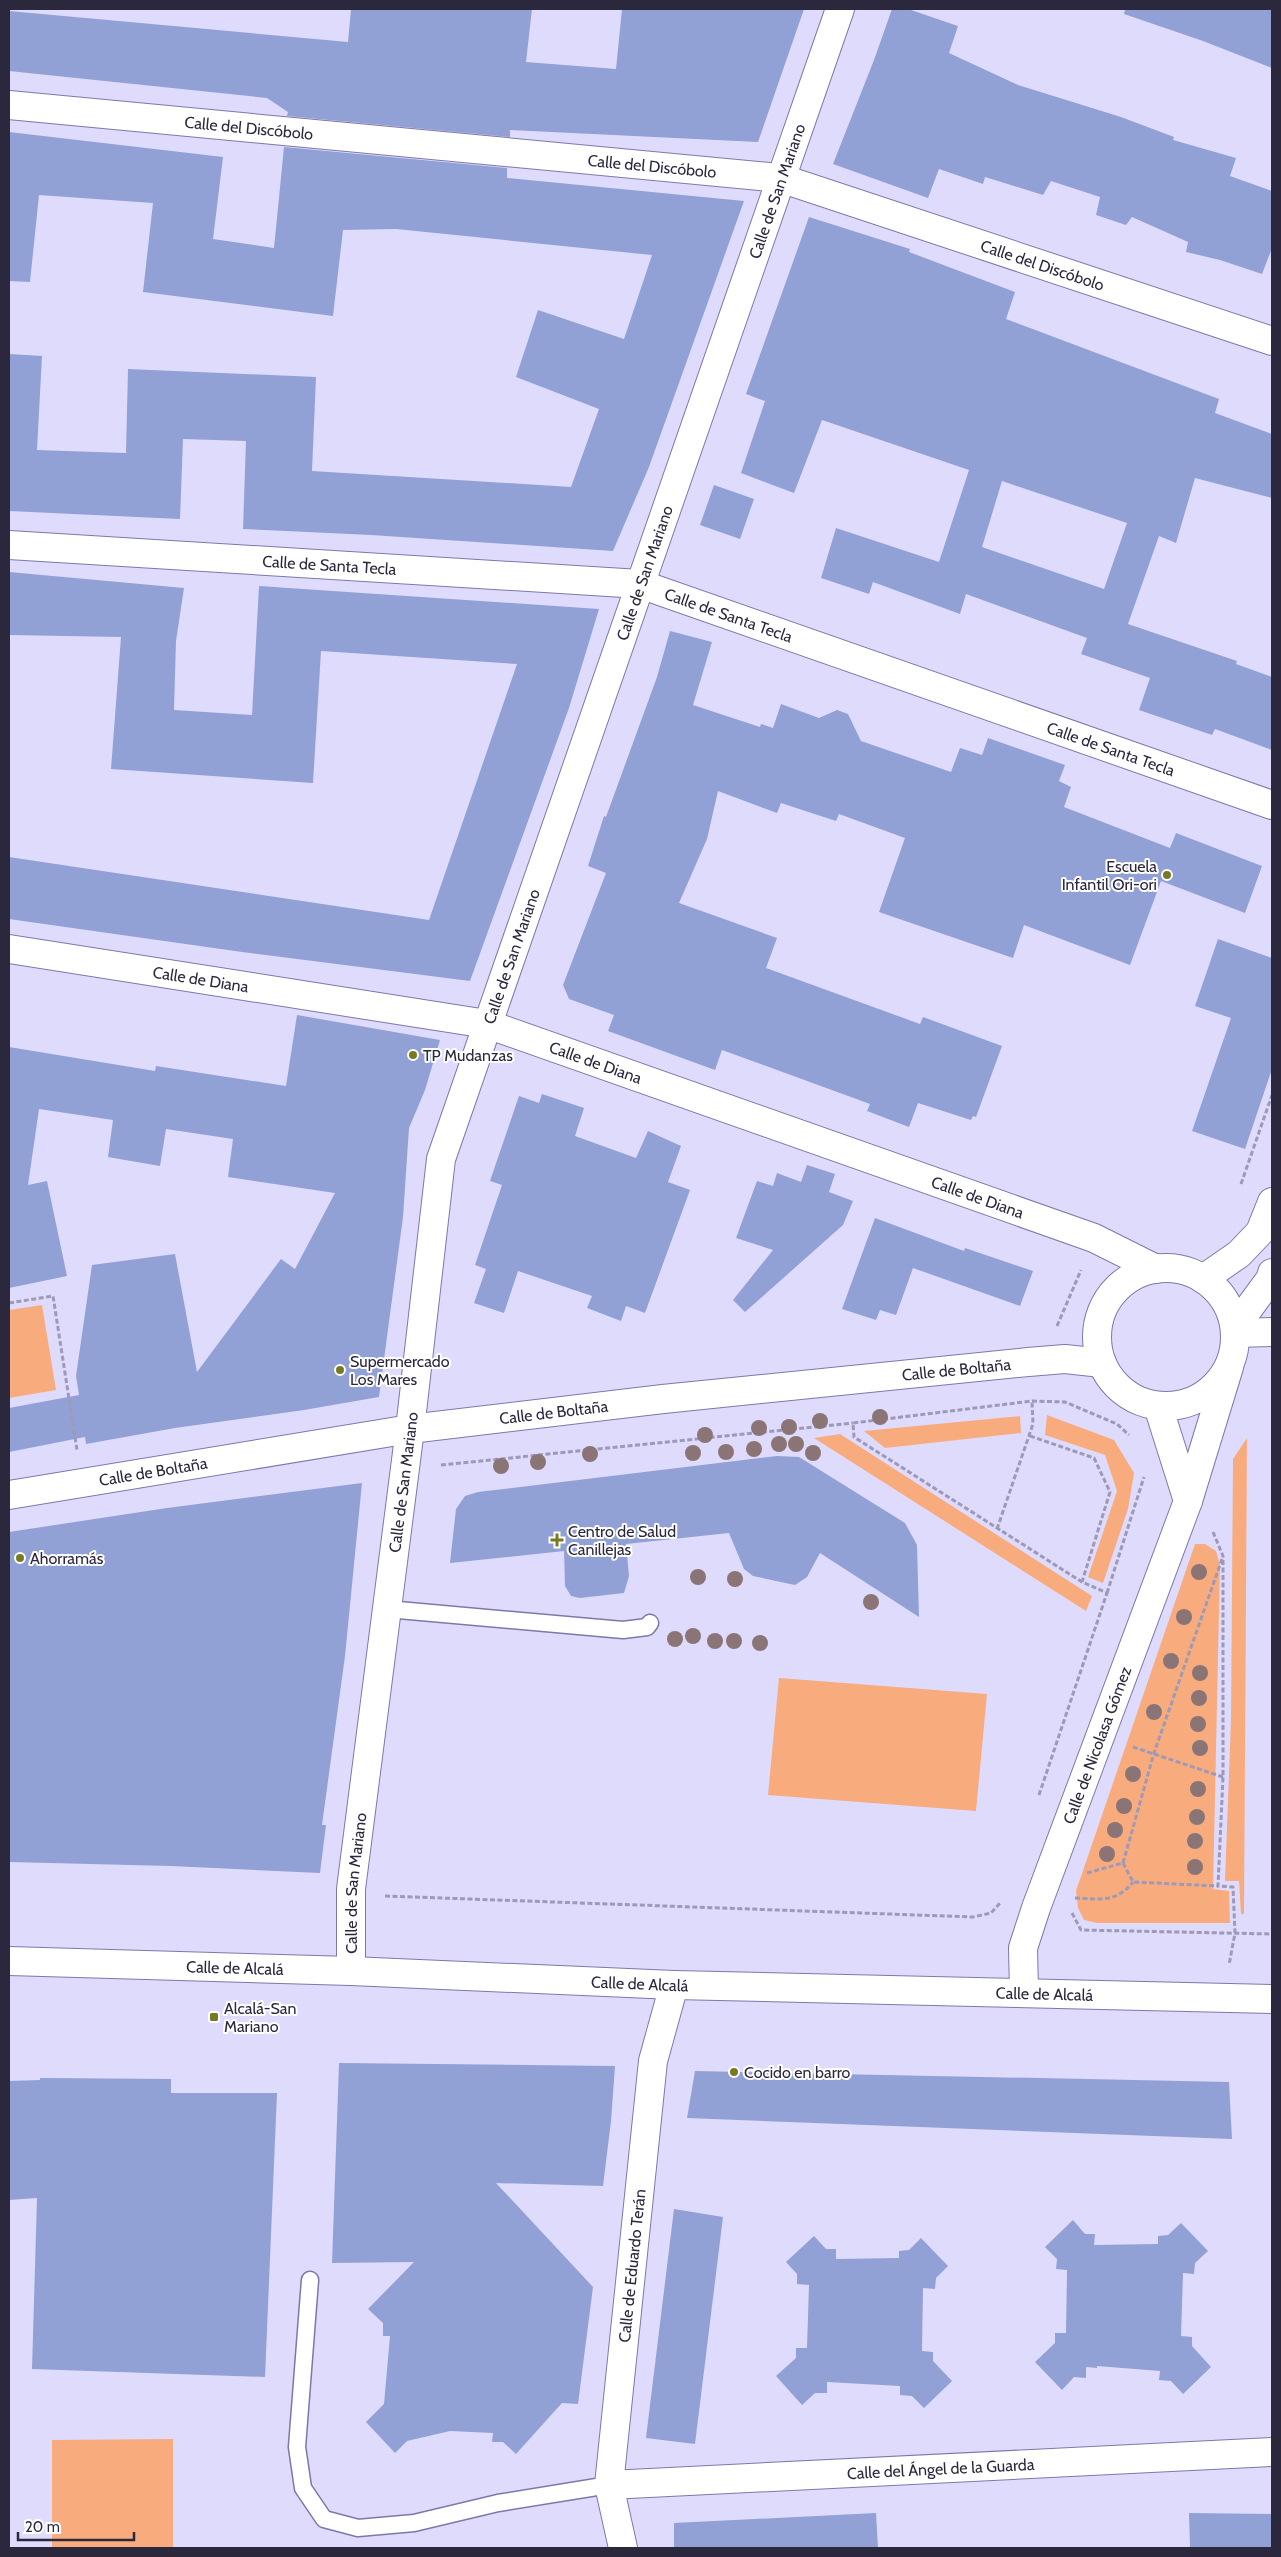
<svg xmlns="http://www.w3.org/2000/svg" width="1281" height="2557" viewBox="0 0 1281 2557" font-family="Cabin,sans-serif">
<style>
.green{fill:#f8ac7e}
.building{fill:#92a1d5;fill-rule:evenodd}
.lines{fill:none;stroke-linecap:round;stroke-linejoin:round}
.lane-casing{stroke:#7f77aa;stroke-width:19}
.street-casing{stroke:#7f77aa;stroke-width:30}
.primary-casing{stroke:#7f77aa;stroke-width:30}
.path{stroke:#9d99b7;stroke-width:3;stroke-dasharray:5 2.5;stroke-linecap:butt}
.lane{stroke:#fff;stroke-width:16}
.street{stroke:#fff;stroke-width:28}
.primary{stroke:#fff;stroke-width:28}
.tree{fill:#8a7475}
.poi-dot{fill:#777a23;stroke:#fff;stroke-width:2}
.labels{text-anchor:middle;stroke-width:4;stroke-linejoin:round;paint-order:stroke}
.street-label{font-size:16px;fill:#2b283d;stroke:#fff}
.poi-label{font-size:16px;fill:#2b283d;stroke:#fff;text-anchor:start}
</style>
<rect width="100%" height="100%" fill="#dfdbfd"/>
<g class="green">
<path d="M 42,1305 L 56,1390 L 9,1398 L 9,1310 Z"/>
<path d="M 1047,1415 L 1114,1440 L 1134,1473 L 1128,1509 L 1103,1583 L 1088,1577 L 1117,1491 L 1105,1455 L 1045,1435 Z"/>
<path d="M 1020,1416 L 1021,1433 L 885,1448 L 864,1431 Z"/>
<path d="M 840,1434 L 1092,1596 L 1086,1611 L 814,1438 Z"/>
<path d="M 1247,1438 L 1244,1914 L 1241,1914 L 1239,1881 L 1225,1881 L 1231,1720 L 1233,1459 Z"/>
<path d="M 1195,1544 L 1205,1544 L 1216,1551 L 1220,1565 L 1213,1889 L 1229,1891 L 1230,1923 L 1097,1923 L 1084,1920 L 1078,1908 L 1076,1891 Z"/>
<path d="M 779,1678 L 987,1694 L 976,1811 L 768,1795 Z"/>
<path d="M 173,2439 L 173,2548 L 52,2548 L 52,2440 Z"/>
</g>
<g class="building">
<path d="M 351,9 L 532,9 L 526,62 L 616,69 L 622,9 L 804,9 L 758,142 L 510,130 L 510,137 L 287,116 L 288,112 L 267,98 L 9,71 L 9,11 L 348,42 Z"/>
<path d="M 892,9 L 908,9 L 958,26 L 949,53 L 1018,85 L 1121,117 L 1174,137 L 1173,140 L 1236,158 L 1230,176 L 1272,191 L 1272,248 L 1262,274 L 1220,260 L 1186,252 L 1188,242 L 1132,217 L 1126,225 L 1096,215 L 1100,197 L 1051,181 L 1043,195 L 985,177 L 983,184 L 939,169 L 928,198 L 833,164 L 874,60 Z"/>
<path d="M 1125,9 L 1272,9 L 1272,68 L 1203,41 L 1124,14 Z"/>
<path d="M 9,132 L 223,157 L 213,239 L 274,248 L 284,147 L 507,168 L 507,178 L 744,201 L 649,467 L 613,551 L 371,535 L 243,529 L 246,441 L 183,439 L 180,519 L 9,511 L 9,354 L 42,356 L 37,450 L 126,453 L 128,369 L 316,377 L 312,471 L 571,487 L 599,409 L 516,377 L 538,310 L 624,339 L 652,255 L 396,229 L 343,230 L 333,316 L 143,292 L 153,203 L 39,195 L 30,282 L 9,281 Z"/>
<path d="M 809,217 L 910,249 L 909,252 L 1015,292 L 1006,319 L 1219,399 L 1215,413 L 1272,434 L 1272,498 L 1195,478 L 1176,543 L 1159,536 L 1128,624 L 1237,661 L 1236,664 L 1272,677 L 1272,750 L 1215,729 L 1212,735 L 1139,710 L 1150,678 L 1081,654 L 1087,638 L 966,594 L 960,614 L 873,582 L 869,594 L 821,578 L 836,528 L 939,562 L 969,470 L 822,420 L 794,493 L 741,473 L 765,401 L 746,394 ZM 1002,481 L 1127,523 L 1104,589 L 982,547 Z"/>
<path d="M 714,485 L 754,499 L 740,539 L 700,525 Z"/>
<path d="M 9,572 L 184,588 L 176,641 L 174,710 L 252,715 L 259,586 L 599,609 L 569,708 L 470,981 L 242,952 L 9,919 L 9,857 L 429,920 L 517,664 L 321,651 L 313,783 L 111,769 L 121,637 L 9,635 Z"/>
<path d="M 670,631 L 712,642 L 693,705 L 760,727 L 761,724 L 773,728 L 781,704 L 819,718 L 837,710 L 848,714 L 861,741 L 951,772 L 960,748 L 982,755 L 988,738 L 1065,765 L 1059,781 L 1071,787 L 1064,807 L 1170,848 L 1176,833 L 1262,866 L 1245,913 L 1161,881 L 1130,965 L 1024,925 L 1013,958 L 879,912 L 905,838 L 839,814 L 836,821 L 781,803 L 777,813 L 718,791 L 707,839 L 679,903 L 777,938 L 766,968 L 920,1024 L 923,1017 L 1002,1046 L 976,1117 L 973,1116 L 971,1120 L 918,1103 L 909,1127 L 867,1111 L 870,1104 L 722,1050 L 715,1070 L 608,1031 L 614,1015 L 569,999 L 563,985 L 606,873 L 588,866 L 604,816 L 606,817 L 657,677 Z"/>
<path d="M 1218,939 L 1272,958 L 1272,1069 L 1245,1149 L 1192,1131 L 1231,1018 L 1195,1006 Z"/>
<path d="M 297,1015 L 440,1040 L 425,1090 L 409,1128 L 403,1217 L 379,1397 L 304,1410 L 175,1428 L 86,1444 L 85,1437 L 9,1452 L 9,1408 L 79,1395 L 76,1376 L 92,1265 L 175,1254 L 197,1372 L 281,1259 L 295,1269 L 335,1193 L 228,1177 L 233,1139 L 166,1129 L 160,1166 L 108,1157 L 113,1120 L 39,1109 L 28,1185 L 47,1181 L 67,1276 L 9,1288 L 9,1047 L 155,1071 L 156,1066 L 286,1086 Z"/>
<path d="M 542,1094 L 584,1108 L 575,1136 L 636,1158 L 648,1131 L 681,1146 L 668,1182 L 690,1190 L 645,1313 L 626,1306 L 621,1321 L 587,1308 L 592,1296 L 518,1271 L 504,1313 L 474,1303 L 486,1269 L 475,1265 L 502,1185 L 490,1181 L 519,1096 L 539,1103 Z"/>
<path d="M 807,1165 L 835,1174 L 829,1192 L 853,1201 L 843,1225 L 745,1312 L 733,1300 L 773,1250 L 736,1238 L 757,1181 L 773,1186 L 777,1173 L 801,1182 Z"/>
<path d="M 875,1218 L 964,1251 L 965,1248 L 1033,1271 L 1020,1306 L 913,1268 L 896,1315 L 880,1310 L 876,1320 L 842,1309 Z"/>
<path d="M 777,1456 L 799,1457 L 905,1523 L 917,1545 L 919,1617 L 820,1553 L 807,1577 L 795,1585 L 753,1576 L 744,1569 L 729,1533 L 626,1544 L 629,1576 L 624,1593 L 580,1598 L 571,1596 L 565,1586 L 564,1551 L 450,1563 L 456,1509 L 465,1496 L 478,1492 Z"/>
<path d="M 362,1483 L 345,1656 L 322,1825 L 326,1825 L 320,1873 L 171,1866 L 9,1862 L 9,1532 L 167,1508 Z"/>
<path d="M 339,2063 L 615,2066 L 611,2121 L 603,2186 L 496,2183 L 593,2287 L 578,2404 L 562,2403 L 516,2454 L 503,2442 L 492,2442 L 493,2433 L 450,2431 L 407,2441 L 395,2453 L 366,2422 L 384,2404 L 390,2336 L 383,2336 L 383,2323 L 368,2309 L 414,2262 L 332,2263 Z"/>
<path d="M 695,2071 L 1229,2082 L 1232,2139 L 687,2118 Z"/>
<path d="M 40,2078 L 171,2079 L 171,2093 L 277,2093 L 265,2377 L 32,2369 L 37,2198 L 9,2200 L 9,2081 L 40,2080 Z"/>
<path d="M 674,2209 L 723,2217 L 695,2444 L 646,2438 Z"/>
<path d="M 1073,2220 L 1085,2234 L 1095,2234 L 1094,2245 L 1158,2244 L 1158,2236 L 1168,2235 L 1181,2223 L 1208,2251 L 1195,2263 L 1194,2274 L 1183,2273 L 1181,2336 L 1192,2337 L 1192,2346 L 1211,2367 L 1183,2394 L 1171,2381 L 1159,2380 L 1160,2371 L 1097,2366 L 1097,2368 L 1086,2367 L 1086,2378 L 1074,2377 L 1062,2390 L 1035,2362 L 1055,2343 L 1055,2333 L 1066,2333 L 1067,2270 L 1056,2269 L 1057,2259 L 1045,2247 Z"/>
<path d="M 814,2236 L 826,2249 L 836,2249 L 836,2259 L 899,2258 L 899,2251 L 909,2250 L 921,2238 L 948,2266 L 936,2278 L 935,2289 L 923,2288 L 922,2351 L 933,2352 L 933,2361 L 952,2381 L 924,2408 L 912,2396 L 900,2395 L 900,2386 L 827,2382 L 827,2393 L 815,2393 L 802,2405 L 776,2376 L 796,2358 L 796,2348 L 807,2348 L 809,2285 L 797,2284 L 797,2274 L 786,2262 Z"/>
<path d="M 876,2513 L 878,2548 L 674,2548 L 674,2523 Z"/>
<path d="M 1189,2513 L 1272,2514 L 1272,2548 L 1190,2548 Z"/>
</g>
<g class="lines">
<defs>
<g id="lane">
<path d="M 387,1609 L 623,1630 L 647,1627 L 650,1623"/>
<path d="M 310,2280 L 297,2447 L 303,2488 L 324,2519 L 358,2528 L 414,2523 L 498,2503 L 609,2485"/>
</g>
<g id="street">
<path id="s1" d="M 9,105 L 780,178 L 1272,341"/>
<path id="s2" d="M 9,545 L 640,584 L 1272,805"/>
<path id="s3" d="M 9,949 L 487,1024 L 1094,1238 L 1156,1269"/>
<circle cx="1166" cy="1337" r="69"/>
<path d="M 1203,1279 L 1239,1254 L 1260,1232 L 1272,1202"/>
<path d="M 1235,1327 L 1271,1278 L 1272,1273"/>
<path d="M 1235,1333 L 1272,1332"/>
<path d="M 1158,1406 L 1188,1501"/>
<path id="s4" d="M 9,1495 L 410,1429 L 663,1399 L 1028,1362 L 1065,1359 L 1102,1363"/>
<path id="s5" d="M 351,1971 L 351,1889 L 410,1429 L 441,1159 L 840,9"/>
<path id="s6" d="M 1024,1992 L 1023,1948 L 1036,1908 L 1188,1501 L 1229,1367"/>
<path id="s7" d="M 609,2485 L 1272,2452"/>
<path id="s8" d="M 623,2548 L 609,2485 L 653,2061 L 674,1985"/>
</g>
<g id="primary">
<path id="s9" d="M 9,1961 L 351,1971 L 674,1985 L 1272,1999"/>
</g>
</defs>
<use href="#lane" class="lane-casing"/>
<use href="#street" class="street-casing"/>
<use href="#primary" class="primary-casing"/>
<g class="path">
<path d="M 1241,1184 L 1272,1095"/>
<path d="M 9,1303 L 53,1296 L 77,1450"/>
<path d="M 1057,1326 L 1081,1270"/>
<path d="M 1030,1436 L 1094,1458 L 1110,1492 L 1082,1582"/>
<path d="M 441,1465 L 853,1423"/>
<path d="M 997,1529 L 1033,1424 L 1032,1401"/>
<path d="M 1213,1532 L 1223,1556 L 1223,1777 L 1218,1886 L 1233,1887 L 1235,1933 L 1229,1965"/>
<path d="M 1107,1593 L 1144,1477"/>
<path d="M 1133,1747 L 1223,1777"/>
<path d="M 1039,1795 L 1107,1593 L 1082,1582 L 854,1437 L 853,1423 L 1032,1401 L 1065,1402 L 1117,1424 L 1129,1435"/>
<path d="M 1123,1863 L 1154,1753 L 1222,1559"/>
<path d="M 1087,1873 L 1123,1863 L 1133,1882 L 1218,1886"/>
<path d="M 385,1896 L 973,1917 L 991,1913 L 1000,1903"/>
<path d="M 1075,1898 C 1100,1899 1116,1903 1133,1882"/>
<path d="M 1072,1913 L 1081,1930 L 1272,1934"/>
</g>
<use href="#lane" class="lane"/>
<use href="#street" class="street"/>
<use href="#primary" class="primary"/>
</g>
<g class="tree">
<circle cx="880" cy="1417" r="8"/>
<circle cx="820" cy="1421" r="8"/>
<circle cx="789" cy="1427" r="8"/>
<circle cx="759" cy="1428" r="8"/>
<circle cx="705" cy="1435" r="8"/>
<circle cx="779" cy="1444" r="8"/>
<circle cx="796" cy="1444" r="8"/>
<circle cx="754" cy="1449" r="8"/>
<circle cx="726" cy="1452" r="8"/>
<circle cx="693" cy="1453" r="8"/>
<circle cx="813" cy="1453" r="8"/>
<circle cx="590" cy="1454" r="8"/>
<circle cx="538" cy="1462" r="8"/>
<circle cx="501" cy="1466" r="8"/>
<circle cx="1199" cy="1572" r="8"/>
<circle cx="698" cy="1577" r="8"/>
<circle cx="735" cy="1579" r="8"/>
<circle cx="871" cy="1602" r="8"/>
<circle cx="1184" cy="1617" r="8"/>
<circle cx="693" cy="1636" r="8"/>
<circle cx="675" cy="1639" r="8"/>
<circle cx="715" cy="1641" r="8"/>
<circle cx="734" cy="1641" r="8"/>
<circle cx="760" cy="1643" r="8"/>
<circle cx="1171" cy="1661" r="8"/>
<circle cx="1200" cy="1673" r="8"/>
<circle cx="1199" cy="1698" r="8"/>
<circle cx="1154" cy="1712" r="8"/>
<circle cx="1198" cy="1724" r="8"/>
<circle cx="1200" cy="1748" r="8"/>
<circle cx="1133" cy="1774" r="8"/>
<circle cx="1198" cy="1789" r="8"/>
<circle cx="1124" cy="1806" r="8"/>
<circle cx="1197" cy="1817" r="8"/>
<circle cx="1115" cy="1830" r="8"/>
<circle cx="1195" cy="1841" r="8"/>
<circle cx="1107" cy="1854" r="8"/>
<circle cx="1195" cy="1867" r="8"/>
</g>
<g class="poi-dot">
<circle cx="1167" cy="875" r="5"/>
<circle cx="413" cy="1055" r="5"/>
<circle cx="340" cy="1370" r="5"/>
<path d="M554.5 1532.5h5v5h5v5h-5v5h-5v-5h-5v-5h5z"/>
<circle cx="20" cy="1558" r="5"/>
<rect x="209" y="2012" width="10" height="10" rx="2.5"/>
<circle cx="734" cy="2072" r="5"/>
</g>
<g class="labels">
<g class="street-label">
<text dy="6" stroke="none"><textPath href="#s1" startOffset="241">Calle del Discóbolo</textPath></text>
<text dy="6" stroke="none"><textPath href="#s1" startOffset="646">Calle del Discóbolo</textPath></text>
<text dy="6" stroke="none"><textPath href="#s5" startOffset="1842">Calle de San Mariano</textPath></text>
<text dy="6" stroke="none"><textPath href="#s1" startOffset="1051">Calle del Discóbolo</textPath></text>
<text dy="6" stroke="none"><textPath href="#s2" startOffset="321">Calle de Santa Tecla</textPath></text>
<text dy="6" stroke="none"><textPath href="#s5" startOffset="1438">Calle de San Mariano</textPath></text>
<text dy="6" stroke="none"><textPath href="#s2" startOffset="726">Calle de Santa Tecla</textPath></text>
<text dy="6" stroke="none"><textPath href="#s2" startOffset="1131">Calle de Santa Tecla</textPath></text>
<text dy="6" stroke="none"><textPath href="#s5" startOffset="1032">Calle de San Mariano</textPath></text>
<text dy="6" stroke="none"><textPath href="#s3" startOffset="194">Calle de Diana</textPath></text>
<text dy="6" stroke="none"><textPath href="#s3" startOffset="599">Calle de Diana</textPath></text>
<text dy="6" stroke="none"><textPath href="#s3" startOffset="1004">Calle de Diana</textPath></text>
<text dy="6" stroke="none"><textPath href="#s4" startOffset="956">Calle de Boltaña</textPath></text>
<text dy="6" stroke="none"><textPath href="#s4" startOffset="551">Calle de Boltaña</textPath></text>
<text dy="6" stroke="none"><textPath href="#s4" startOffset="146">Calle de Boltaña</textPath></text>
<text dy="6" stroke="none"><textPath href="#s5" startOffset="492">Calle de San Mariano</textPath></text>
<text dy="6" stroke="none"><textPath href="#s6" startOffset="260">Calle de Nicolasa Gómez</textPath></text>
<text dy="6" stroke="none"><textPath href="#s5" startOffset="88">Calle de San Mariano</textPath></text>
<text dy="6" stroke="none"><textPath href="#s9" startOffset="226">Calle de Alcalá</textPath></text>
<text dy="6" stroke="none"><textPath href="#s9" startOffset="631">Calle de Alcalá</textPath></text>
<text dy="6" stroke="none"><textPath href="#s9" startOffset="1036">Calle de Alcalá</textPath></text>
<text dy="6" stroke="none"><textPath href="#s8" startOffset="285">Calle de Eduardo Terán</textPath></text>
<text dy="6" stroke="none"><textPath href="#s7" startOffset="332">Calle del Ángel de la Guarda</textPath></text>
</g>
<g class="poi-label">
<text x="1157" y="872" text-anchor="end">Escuela<tspan x="1157" dy="18">Infantil Ori-ori</tspan></text>
<text x="423" y="1061">TP Mudanzas</text>
<text x="350" y="1367">Supermercado<tspan x="350" dy="18">Los Mares</tspan></text>
<text x="568" y="1537">Centro de Salud<tspan x="568" dy="18">Canillejas</tspan></text>
<text x="30" y="1564">Ahorramás</text>
<text x="224" y="2014">Alcalá-San<tspan x="224" dy="18">Mariano</tspan></text>
<text x="744" y="2078">Cocido en barro</text>
</g>
</g>
<rect width="1281" height="2557" fill="none" stroke="#2b283d" stroke-width="20"/>
<path d="M18 2532v8h116v-8" fill="none" stroke="#2b283d" stroke-width="2.5"/>
<text x="25" y="2532" font-size="15" fill="#2b283d" stroke="#ffffff" stroke-width="4" paint-order="stroke">20 m</text>
</svg>
